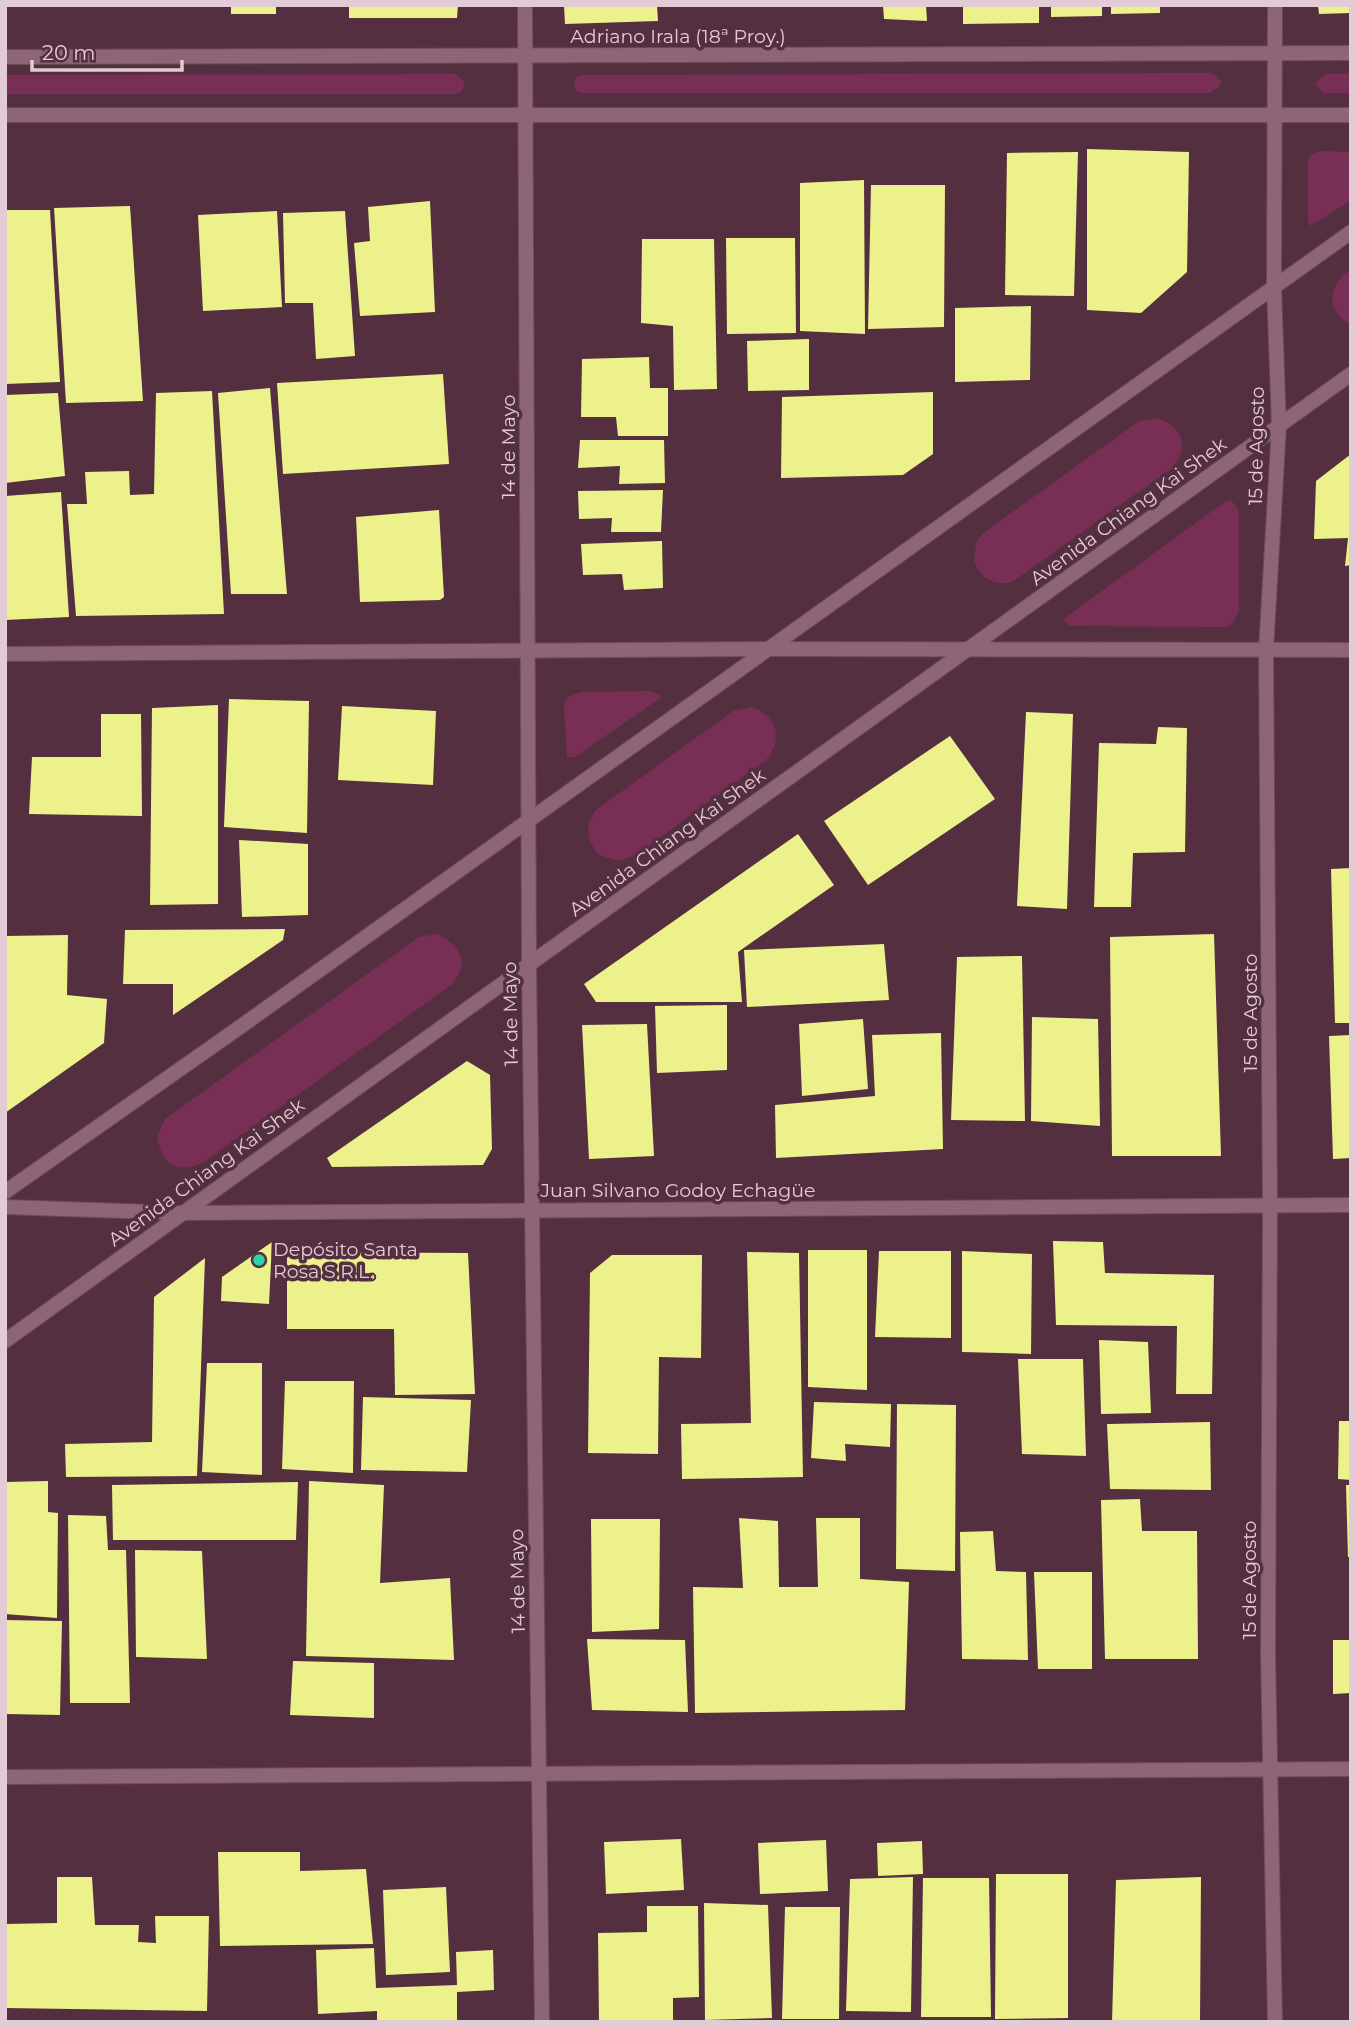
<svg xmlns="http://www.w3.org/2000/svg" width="1356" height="2027" viewBox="0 0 1356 2027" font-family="Montserrat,sans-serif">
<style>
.green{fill:#792e56}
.building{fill:#edf18c}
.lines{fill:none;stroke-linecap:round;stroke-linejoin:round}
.minor-casing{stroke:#6a4c5b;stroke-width:16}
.tertiary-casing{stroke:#6a4c5b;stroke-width:16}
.minor{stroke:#8d6577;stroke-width:14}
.tertiary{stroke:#8d6577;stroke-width:14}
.poi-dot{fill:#30d4aa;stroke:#532f40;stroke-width:2.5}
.labels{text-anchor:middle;stroke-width:7;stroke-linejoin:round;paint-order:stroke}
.street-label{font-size:19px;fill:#e2cbd4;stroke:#532f40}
.poi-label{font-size:19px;fill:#e2cbd4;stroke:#532f40;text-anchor:start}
</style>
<rect width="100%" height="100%" fill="#532f40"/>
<g class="green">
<path d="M 1209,73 L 1215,75 L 1221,81 L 1220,86 L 1209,93 L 581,93 L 576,91 L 574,85 L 576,77 L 581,75 Z"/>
<path d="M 456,74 L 465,82 L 462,91 L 456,94 L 5,94 L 5,75 Z"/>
<path d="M 1325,74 L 1351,74 L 1351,93 L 1323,93 L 1316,85 L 1317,81 Z"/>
<path d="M 1319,151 L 1351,152 L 1351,200 L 1311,226 L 1308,222 L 1308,159 L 1311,155 Z"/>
<path d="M 1351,269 L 1351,325 C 1324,310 1328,285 1351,269 Z"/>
<path d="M 1158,418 C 1184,428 1190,449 1171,469 L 1012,582 C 994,586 982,579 974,562 L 976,543 L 982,534 L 1139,421 Z"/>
<path d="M 1231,500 L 1239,510 L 1239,611 L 1233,623 L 1226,627 L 1070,626 L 1064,621 L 1066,617 L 1226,501 Z"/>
<path d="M 651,691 L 661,696 L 659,699 L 575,757 L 567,757 L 564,705 L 568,697 L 581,692 Z"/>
<path d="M 752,707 C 778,716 783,740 766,760 L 636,855 L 619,861 L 599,855 C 587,841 584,826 596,810 L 733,711 Z"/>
<path d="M 436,934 C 461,944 471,964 451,985 L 204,1162 C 178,1175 161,1164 157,1136 L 165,1119 L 419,937 Z"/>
</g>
<g class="building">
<rect x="231" y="5" width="45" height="9"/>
<path d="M 349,5 L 458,5 L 457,18 L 349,18 Z"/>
<path d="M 564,5 L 657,5 L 658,21 L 565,24 Z"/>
<path d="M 883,5 L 926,5 L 927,21 L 884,19 Z"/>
<path d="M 963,5 L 1039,5 L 1039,23 L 963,24 Z"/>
<path d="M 1051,5 L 1102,5 L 1102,16 L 1051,17 Z"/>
<path d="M 1111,5 L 1160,5 L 1160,13 L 1111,14 Z"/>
<path d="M 1318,5 L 1351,5 L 1351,13 L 1319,14 Z"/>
<path d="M 1087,149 L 1189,152 L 1187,272 L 1141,313 L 1087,310 Z"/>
<path d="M 1078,152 L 1074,296 L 1005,295 L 1007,153 Z"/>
<path d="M 864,180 L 865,334 L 800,331 L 800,183 Z"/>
<path d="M 871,185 L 945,185 L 944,327 L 868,329 Z"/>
<path d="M 430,201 L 435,312 L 360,316 L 354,243 L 370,241 L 368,207 Z"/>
<path d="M 130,206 L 143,401 L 66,403 L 54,208 Z"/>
<path d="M 5,210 L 50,210 L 60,382 L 5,384 Z"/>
<path d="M 277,211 L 282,307 L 203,311 L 198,215 Z"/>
<path d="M 345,211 L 355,356 L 316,359 L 313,303 L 285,303 L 283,213 Z"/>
<path d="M 726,238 L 795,238 L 796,333 L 727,334 Z"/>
<path d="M 642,239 L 714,239 L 717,389 L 674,390 L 673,326 L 641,323 Z"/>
<path d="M 1031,306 L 1030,380 L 955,382 L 955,308 Z"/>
<path d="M 809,339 L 809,390 L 748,391 L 747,341 Z"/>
<path d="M 649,357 L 650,388 L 668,388 L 668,436 L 618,436 L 616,417 L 581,417 L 582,359 Z"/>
<path d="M 443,374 L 449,464 L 283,474 L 277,383 Z"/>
<path d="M 270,388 L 287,594 L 231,594 L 218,393 Z"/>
<path d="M 212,391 L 224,614 L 76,616 L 67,504 L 87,504 L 85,472 L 129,471 L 130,495 L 154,494 L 156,393 Z"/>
<path d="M 933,392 L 933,454 L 903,475 L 781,478 L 782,397 Z"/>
<path d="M 58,393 L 65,476 L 5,483 L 5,395 Z"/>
<path d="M 580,440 L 664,440 L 665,483 L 619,484 L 620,466 L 578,468 Z"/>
<path d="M 1351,454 L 1351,565 L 1345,566 L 1348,538 L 1314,539 L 1316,481 Z"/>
<path d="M 663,490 L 661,532 L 611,532 L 612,518 L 579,519 L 578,491 Z"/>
<path d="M 61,492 L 69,617 L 5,620 L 5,496 Z"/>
<path d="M 439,510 L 444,597 L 440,600 L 360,602 L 356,517 Z"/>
<path d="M 662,541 L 663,588 L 624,590 L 622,574 L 583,575 L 581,544 Z"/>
<path d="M 229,699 L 309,701 L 307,833 L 224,827 Z"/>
<path d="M 218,705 L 218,904 L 150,905 L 152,708 Z"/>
<path d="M 342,706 L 436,711 L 433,785 L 338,780 Z"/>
<path d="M 1026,712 L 1073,714 L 1067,909 L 1017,906 Z"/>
<path d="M 101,714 L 141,714 L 142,816 L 29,814 L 32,757 L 101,757 Z"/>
<path d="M 1158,727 L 1187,728 L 1185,852 L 1133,853 L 1131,907 L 1094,907 L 1099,743 L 1156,744 Z"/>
<path d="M 950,736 L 995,799 L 868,885 L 824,821 Z"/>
<path d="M 798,834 L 834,885 L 738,952 L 742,1002 L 596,1002 L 584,984 Z"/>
<path d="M 239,840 L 308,844 L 308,915 L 242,917 Z"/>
<path d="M 1351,868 L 1351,1023 L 1335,1023 L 1331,869 Z"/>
<path d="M 285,929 L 283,940 L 173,1015 L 173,984 L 123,984 L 125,930 Z"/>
<path d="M 1214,934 L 1221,1156 L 1112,1156 L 1110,937 Z"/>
<path d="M 68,935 L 67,995 L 107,999 L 104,1043 L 5,1113 L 5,936 Z"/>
<path d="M 884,944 L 889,1000 L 747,1007 L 744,950 Z"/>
<path d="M 1022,956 L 1025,1121 L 951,1120 L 957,957 Z"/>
<path d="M 727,1005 L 727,1070 L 657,1073 L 655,1006 Z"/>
<path d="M 1032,1017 L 1098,1019 L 1100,1126 L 1031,1121 Z"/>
<path d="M 863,1019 L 868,1089 L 802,1096 L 799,1024 Z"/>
<path d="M 647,1024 L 654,1156 L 589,1159 L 582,1025 Z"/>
<path d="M 941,1033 L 943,1149 L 776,1158 L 775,1105 L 875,1096 L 872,1035 Z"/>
<path d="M 1351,1035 L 1351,1158 L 1333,1159 L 1329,1036 Z"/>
<path d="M 467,1061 L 490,1075 L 492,1149 L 483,1165 L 332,1167 L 327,1158 Z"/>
<path d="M 1053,1241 L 1103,1242 L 1105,1273 L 1214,1275 L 1212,1394 L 1176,1394 L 1177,1326 L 1056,1325 Z"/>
<path d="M 272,1242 L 269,1304 L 221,1301 L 222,1277 Z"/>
<path d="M 808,1250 L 867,1250 L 867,1390 L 808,1387 Z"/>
<path d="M 879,1251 L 951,1251 L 951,1338 L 875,1337 Z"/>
<path d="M 962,1251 L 1032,1254 L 1031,1354 L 962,1352 Z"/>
<path d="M 287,1252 L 468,1253 L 475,1394 L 395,1395 L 394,1329 L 287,1329 Z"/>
<path d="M 747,1252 L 799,1253 L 803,1477 L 682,1479 L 681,1424 L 751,1423 Z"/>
<path d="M 612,1255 L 702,1255 L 701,1358 L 659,1357 L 658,1454 L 588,1453 L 590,1273 Z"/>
<path d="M 205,1258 L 197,1476 L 66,1477 L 65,1444 L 152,1442 L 154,1297 Z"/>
<path d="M 1099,1340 L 1148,1342 L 1151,1413 L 1101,1414 Z"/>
<path d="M 1018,1359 L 1083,1359 L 1086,1456 L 1022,1454 Z"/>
<path d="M 207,1363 L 262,1363 L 262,1475 L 202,1472 Z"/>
<path d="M 285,1381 L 354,1381 L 353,1473 L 282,1469 Z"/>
<path d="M 363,1397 L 471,1400 L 467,1472 L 361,1470 Z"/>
<path d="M 814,1402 L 891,1404 L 890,1447 L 845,1444 L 846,1461 L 811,1458 Z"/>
<path d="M 897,1404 L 956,1405 L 955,1571 L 896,1569 Z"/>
<path d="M 1339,1421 L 1351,1421 L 1351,1480 L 1338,1479 Z"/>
<path d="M 1210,1422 L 1211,1490 L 1110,1489 L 1107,1424 Z"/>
<path d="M 48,1481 L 48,1512 L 58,1513 L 57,1618 L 5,1614 L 5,1482 Z"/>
<path d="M 309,1481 L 384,1485 L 380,1583 L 450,1578 L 454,1660 L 306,1656 Z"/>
<path d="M 298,1482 L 296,1540 L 113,1540 L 112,1485 Z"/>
<path d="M 1346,1485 L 1351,1485 L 1351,1557 L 1348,1557 Z"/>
<path d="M 1140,1499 L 1142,1531 L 1197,1531 L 1198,1659 L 1105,1659 L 1101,1500 Z"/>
<path d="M 68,1515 L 106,1516 L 108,1550 L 126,1550 L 130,1703 L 70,1703 Z"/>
<path d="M 739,1518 L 778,1521 L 779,1587 L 818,1587 L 816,1518 L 860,1518 L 860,1579 L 909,1582 L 905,1710 L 695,1713 L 693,1587 L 743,1588 Z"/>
<path d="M 591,1519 L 660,1519 L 659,1629 L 592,1632 Z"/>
<path d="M 993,1531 L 996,1571 L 1026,1572 L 1028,1660 L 962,1659 L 960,1532 Z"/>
<path d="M 135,1550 L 202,1551 L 207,1659 L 136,1657 Z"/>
<path d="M 1034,1572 L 1092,1572 L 1092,1669 L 1038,1669 Z"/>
<path d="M 5,1620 L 62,1621 L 60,1715 L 5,1714 Z"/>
<path d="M 587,1639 L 685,1640 L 688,1712 L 592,1710 Z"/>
<path d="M 1333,1640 L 1351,1640 L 1351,1693 L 1333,1694 Z"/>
<path d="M 293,1661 L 374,1663 L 374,1718 L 290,1715 Z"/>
<path d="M 681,1839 L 684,1890 L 606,1894 L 604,1842 Z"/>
<path d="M 826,1840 L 828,1891 L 760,1894 L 758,1843 Z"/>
<path d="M 922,1841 L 923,1874 L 878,1876 L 877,1843 Z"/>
<path d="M 218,1852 L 300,1852 L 300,1871 L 366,1869 L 373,1944 L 220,1946 Z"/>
<path d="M 996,1874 L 1068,1874 L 1068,2018 L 995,2019 Z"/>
<path d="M 57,1877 L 92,1877 L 95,1925 L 139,1925 L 138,1942 L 156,1943 L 155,1916 L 209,1916 L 207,2011 L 5,2008 L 5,1924 L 57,1923 Z"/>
<path d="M 913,1877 L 911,2012 L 846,2011 L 850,1879 Z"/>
<path d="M 1201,1877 L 1200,2022 L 1112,2022 L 1116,1880 Z"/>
<path d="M 923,1878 L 989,1878 L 991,2017 L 921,2017 Z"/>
<path d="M 446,1887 L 450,1972 L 386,1975 L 383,1890 Z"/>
<path d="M 704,1903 L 768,1905 L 772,2018 L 705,2020 Z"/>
<path d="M 647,1906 L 698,1906 L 699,1997 L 673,1998 L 673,2022 L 599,2022 L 598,1933 L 647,1932 Z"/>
<path d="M 785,1907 L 840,1907 L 839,2019 L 782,2019 Z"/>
<path d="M 374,1948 L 376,1988 L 457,1985 L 456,1952 L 493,1950 L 494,1990 L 457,1992 L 457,2022 L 377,2022 L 377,2011 L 318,2014 L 316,1950 Z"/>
</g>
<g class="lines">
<defs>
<g id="minor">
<path d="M 525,5 L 529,964 L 542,2022"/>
<path d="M 1275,5 L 1274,287 L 1279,426 L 1266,650 L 1270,1206 L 1268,1653 L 1275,2022"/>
<path d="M 5,57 L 1351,53"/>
<path d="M 5,115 L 1351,115"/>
<path d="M 5,654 L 767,649 L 1351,650"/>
<path d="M 5,1207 L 183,1213 L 1351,1205"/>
<path d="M 5,1777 L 1351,1769"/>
</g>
<g id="tertiary">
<path d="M 5,1192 L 240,1027 L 1351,232"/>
<path d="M 5,1341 L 1351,374"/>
</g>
</defs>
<use href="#minor" class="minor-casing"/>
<use href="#tertiary" class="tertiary-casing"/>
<use href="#minor" class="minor"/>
<use href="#tertiary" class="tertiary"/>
</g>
<circle class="poi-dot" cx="259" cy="1260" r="7"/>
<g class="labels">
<g class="street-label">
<text x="678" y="43">Adriano Irala (18ª Proy.)</text>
<text transform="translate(1256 446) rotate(-89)" y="7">15 de Agosto</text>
<text transform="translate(508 447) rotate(-90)" y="7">14 de Mayo</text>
<text transform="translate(1128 511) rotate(-36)" y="7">Avenida Chiang Kai Shek</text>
<text transform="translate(667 842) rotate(-36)" y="7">Avenida Chiang Kai Shek</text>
<text transform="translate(1250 1013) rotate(-90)" y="7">15 de Agosto</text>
<text transform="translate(510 1014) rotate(-91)" y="7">14 de Mayo</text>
<text transform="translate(206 1172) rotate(-36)" y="7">Avenida Chiang Kai Shek</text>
<text x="678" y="1197">Juan Silvano Godoy Echagüe</text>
<text transform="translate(1249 1580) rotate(-90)" y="7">15 de Agosto</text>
<text transform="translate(517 1581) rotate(-91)" y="7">14 de Mayo</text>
</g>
<g class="poi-label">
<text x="273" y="1256">Depósito Santa<tspan x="273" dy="22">Rosa S.R.L.</tspan></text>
</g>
</g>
<rect width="1356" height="2027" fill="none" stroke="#e2cbd4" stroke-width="14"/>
<path d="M32 60v10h150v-10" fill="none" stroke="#e2cbd4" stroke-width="3.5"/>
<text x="42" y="60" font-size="21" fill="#e2cbd4" stroke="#532f40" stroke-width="5" paint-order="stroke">20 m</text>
</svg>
